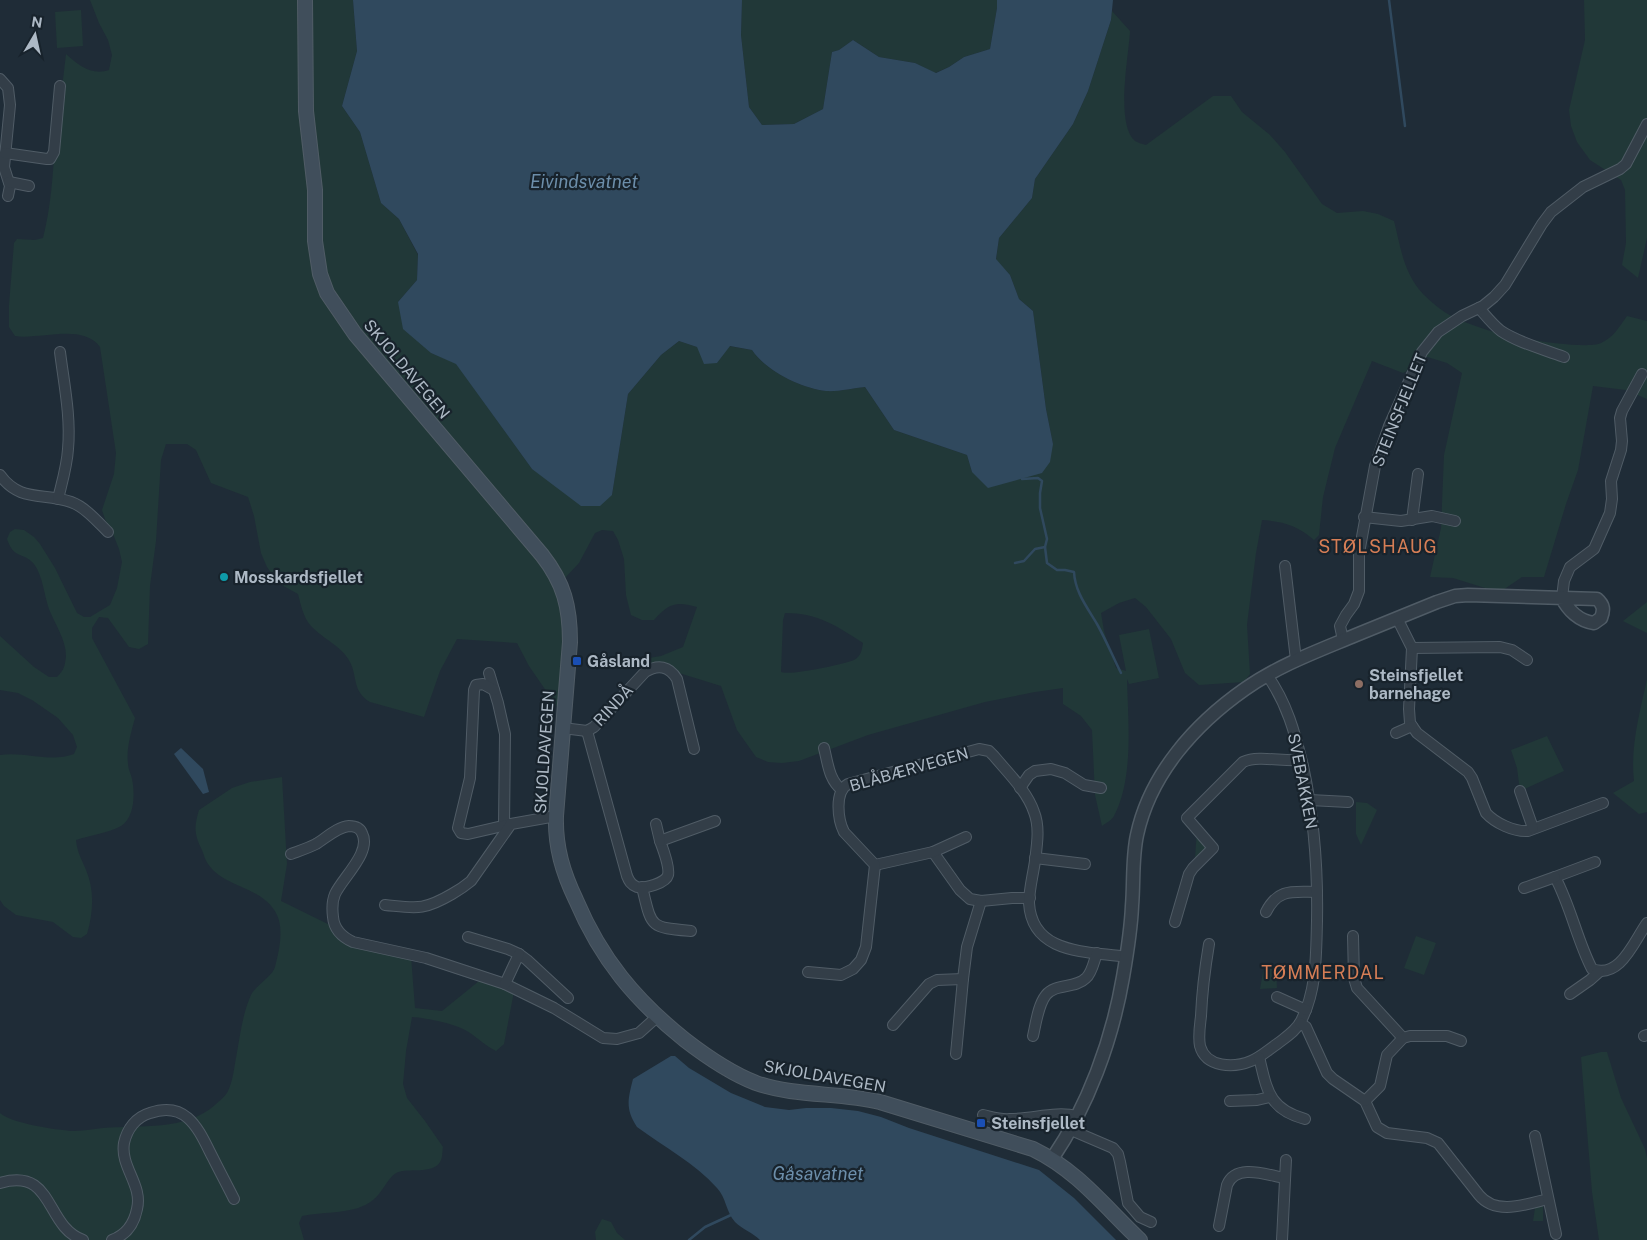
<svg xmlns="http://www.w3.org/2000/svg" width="1647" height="1240" viewBox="0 0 1647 1240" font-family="'Public Sans',sans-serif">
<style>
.green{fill:#213838;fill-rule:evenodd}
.water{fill:#30495e}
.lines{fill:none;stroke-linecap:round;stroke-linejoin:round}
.stream{stroke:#30495e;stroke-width:2.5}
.minor-casing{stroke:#505c66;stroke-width:12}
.tertiary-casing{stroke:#505c66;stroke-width:15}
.secondary-casing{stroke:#505c66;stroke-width:16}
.minor{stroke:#333e48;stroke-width:10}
.tertiary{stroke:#333e48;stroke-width:12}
.secondary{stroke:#404e5b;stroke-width:14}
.culture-dot{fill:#0f9aa8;stroke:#18232c;stroke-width:2}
.transit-dot{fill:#1a4fb4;stroke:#18232c;stroke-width:2}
.education-dot{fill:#8d6e63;stroke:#18232c;stroke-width:2}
.labels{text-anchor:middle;stroke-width:4.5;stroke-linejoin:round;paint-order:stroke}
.street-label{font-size:16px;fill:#adb9c5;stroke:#18232c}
.poi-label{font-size:16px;font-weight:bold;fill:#adb9c5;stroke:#18232c;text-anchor:start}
.water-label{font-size:18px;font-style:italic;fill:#6c8eaa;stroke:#18232c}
.neighbourhood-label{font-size:18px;letter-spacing:1px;fill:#d67e56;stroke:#18232c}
</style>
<rect width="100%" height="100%" fill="#1f2c37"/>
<g class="green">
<path d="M 90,0 L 353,0 L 357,51 L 342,106 L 360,132 L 381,203 L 399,219 L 418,255 L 417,280 L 398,302 L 431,353 L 456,363 L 532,469 L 612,495 L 628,394 L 661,355 L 679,341 L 697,347 L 717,363 L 729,346 L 752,350 C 766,371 801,388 826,391 C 838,392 853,388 865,387 L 894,430 L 967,455 L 972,472 L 1053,444 L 1046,409 L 1033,311 L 1019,299 L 1010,275 L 996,260 L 999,238 L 1032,198 L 1035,179 L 1073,124 L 1088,91 L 1111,20 L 1112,11 L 1130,31 C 1129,55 1115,124 1135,141 C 1138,143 1143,144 1146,145 L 1213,96 L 1231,96 L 1242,112 L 1270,135 L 1285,152 L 1322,204 L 1337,213 L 1363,211 L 1378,214 L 1394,221 C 1401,248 1403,272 1423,294 C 1432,303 1442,311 1453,317 C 1468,324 1484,329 1500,334 C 1515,338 1589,350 1601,343 C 1613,338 1620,326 1627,316 L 1647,321 L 1647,399 L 1626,390 L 1593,386 L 1578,470 L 1566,504 L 1544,577 L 1522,577 L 1503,590 L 1498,599 L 1485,588 L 1453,578 L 1430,577 L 1441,528 L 1444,455 L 1462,373 L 1447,363 L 1421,355 C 1412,359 1412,370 1403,373 L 1372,361 L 1335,448 L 1323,497 L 1319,535 L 1314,540 C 1299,526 1282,521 1262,520 L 1256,553 L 1247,625 L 1250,674 L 1244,682 L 1199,685 L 1185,673 L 1171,639 L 1146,607 L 1135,598 L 1119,603 L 1101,613 L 1104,631 L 1116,668 L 1126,671 L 1119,635 L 1149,629 L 1159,678 L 1129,684 L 1127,679 C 1128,721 1134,778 1114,816 C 1112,820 1106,823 1102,826 L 1095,795 L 1092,730 L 1081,716 L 1063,704 L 1063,688 L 1035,692 L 985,702 L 868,735 L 799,761 L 782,763 L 768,762 L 756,757 L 737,730 L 721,686 L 637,660 L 661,656 L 683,647 L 697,607 C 676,601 669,603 654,620 L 642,620 L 631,615 L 626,595 L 624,559 L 618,540 L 613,531 L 602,530 L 595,533 L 579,563 L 565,578 L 566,616 L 560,711 L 529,666 L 517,643 L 457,639 L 440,671 L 424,717 L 370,702 C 352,691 358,678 350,662 C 342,646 323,639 311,626 C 303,617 301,605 298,594 L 278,583 L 267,567 L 261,553 L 254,516 L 248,497 L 211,483 L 196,450 L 187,444 L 166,444 L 161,460 L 156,541 L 150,586 L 148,644 L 139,649 L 129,647 L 108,618 L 99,617 L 92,628 L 92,638 L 135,718 C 131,733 126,749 128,764 C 128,769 131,774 132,779 C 135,793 135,817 121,826 C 108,833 91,835 76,840 C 77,852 82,860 86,870 C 95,891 93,913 87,934 L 81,938 L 73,937 L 53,922 L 16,915 L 4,906 L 0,900 L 0,755 C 24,751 51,763 74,754 L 77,747 L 73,735 L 58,718 L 32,700 L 18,693 L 0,690 L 0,636 L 34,667 L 49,677 L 57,677 C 64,670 65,666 66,656 C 66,640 55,624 49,609 C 44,595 43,576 34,564 C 23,551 14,560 7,539 L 10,532 L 15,529 L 24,530 L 34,537 L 40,544 L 55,568 L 77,613 L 84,617 L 90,617 L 110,605 L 117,588 L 122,562 L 119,549 L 113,534 L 105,519 L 102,510 L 114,474 L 116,453 L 100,347 C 83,323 40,340 15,336 L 9,327 L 9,305 L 14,243 L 17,239 L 35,240 L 43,238 C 51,207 53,174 55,142 C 58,113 63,83 66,54 C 78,65 92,76 109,70 L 112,55 L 108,40 L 99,23 ZM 785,613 C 818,613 837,626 863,643 C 862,650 861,656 854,660 C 845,664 789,676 781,672 L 783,620 Z"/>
<path d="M 742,0 L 997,0 L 997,8 L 990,49 L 964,57 L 949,67 L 935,73 L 915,63 L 879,57 L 853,40 L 839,50 L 832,52 L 823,109 L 794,124 L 762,125 L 749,107 L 741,35 Z"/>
<path d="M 1584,0 L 1647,0 L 1647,238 L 1638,278 L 1622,265 L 1626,243 L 1625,190 L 1621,180 L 1590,160 L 1577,142 L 1571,126 L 1569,110 L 1585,40 Z"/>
<path d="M 81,10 L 83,46 L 57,48 L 55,12 Z"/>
<path d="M 1647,602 L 1647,633 L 1623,621 Z"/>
<path d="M 1647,679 L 1647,812 L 1639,814 L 1613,793 L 1634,781 C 1630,747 1640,712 1647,679 Z"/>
<path d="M 1547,736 L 1564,771 L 1520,791 L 1517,768 L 1511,750 Z"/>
<path d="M 282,777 L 287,864 L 281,901 L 334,927 L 343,933 L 411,956 L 415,1008 L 442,1011 L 484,977 L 511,986 L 516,981 L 504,1044 L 496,1051 C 486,1046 479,1039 470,1033 C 458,1024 427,1018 412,1017 L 406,1051 L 403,1084 L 407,1098 L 425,1121 L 443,1147 C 442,1151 443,1158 440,1162 C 432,1175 409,1167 396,1173 C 387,1179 382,1193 373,1200 C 355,1215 325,1211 302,1216 L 299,1223 L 304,1240 L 0,1240 L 0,1113 C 10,1123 57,1130 72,1131 C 82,1131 93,1129 103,1128 C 139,1125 186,1131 215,1105 C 219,1101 226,1096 228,1091 C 233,1081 234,1068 236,1058 C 240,1037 242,1015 251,995 C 256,985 273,976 275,967 C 279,952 284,929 277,915 C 263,886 224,888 208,864 C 205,860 204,855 202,850 C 194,834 194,827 199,810 L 232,788 L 250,782 Z"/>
<path d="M 1356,802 L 1367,803 L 1377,810 L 1361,845 L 1356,834 Z"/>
<path d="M 1197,829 L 1213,848 L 1202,858 L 1195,858 Z"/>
<path d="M 1416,936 L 1436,943 L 1424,975 L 1404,968 Z"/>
<path d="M 1264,966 L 1276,967 L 1277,988 L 1260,989 Z"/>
<path d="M 1601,1052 L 1607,1052 L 1621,1098 L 1645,1149 L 1647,1158 L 1647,1240 L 1599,1240 L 1592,1192 L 1581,1057 Z"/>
<path d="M 1543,1200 L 1543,1221 L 1533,1221 L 1536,1202 Z"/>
<path d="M 602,1219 L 611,1222 L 617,1233 L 625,1240 L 596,1240 L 595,1232 Z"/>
</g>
<g class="water">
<path d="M 353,0 L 742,0 L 741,35 L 749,107 L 762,125 L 794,124 L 823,109 L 832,52 L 839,50 L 853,40 L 879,57 L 915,63 L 936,73 L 949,67 L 964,57 L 990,49 L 997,8 L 997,0 L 1113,0 L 1111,20 L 1088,91 L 1073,124 L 1035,179 L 1032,198 L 999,238 L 996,259 L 1010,275 L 1019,299 L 1033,311 L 1046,409 L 1053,444 L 1050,462 L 1042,473 L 988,488 L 972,472 L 967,455 L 894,430 L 865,387 C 853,388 838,392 826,391 C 801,388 766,371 752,350 L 730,346 L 717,363 L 704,364 L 697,347 L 679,341 L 661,355 L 628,394 L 612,495 L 600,506 L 581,506 L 532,469 L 456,364 L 431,353 L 403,329 L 398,302 L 417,280 L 418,254 L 399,219 L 381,203 L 360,132 L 342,106 L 357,51 Z"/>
<path d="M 181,748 L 203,769 L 209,792 L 203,794 L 174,754 Z"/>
<path d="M 671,1056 L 675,1056 L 689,1068 L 731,1093 L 765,1107 L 789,1110 L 806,1108 L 831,1108 L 858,1111 L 881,1117 L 909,1128 L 1039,1170 L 1074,1198 L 1116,1240 L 760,1240 C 753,1233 742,1229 735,1222 C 726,1212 726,1197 717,1188 C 695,1163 664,1147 637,1127 C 625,1109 628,1099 633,1079 Z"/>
</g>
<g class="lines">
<g class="stream">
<path d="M 1389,0 L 1405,126"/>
<path d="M 1022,479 L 1038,478 L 1042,481 L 1040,493 L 1040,508 L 1047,539 L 1045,547 L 1047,563 L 1057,570 L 1065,570 L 1074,572 C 1075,592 1087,607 1097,624 C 1106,640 1113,657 1121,673"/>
<path d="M 1015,563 L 1024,561 L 1035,549 L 1045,547"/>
<path d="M 689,1240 L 705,1227 L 731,1215"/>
</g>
<defs>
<g id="minor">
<path d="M 0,79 L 8,88 L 10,105 L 4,167 L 10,186 L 8,196"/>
<path d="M 5,153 L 47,159 L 50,159 L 54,152 L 60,86"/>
<path d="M 9,182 L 29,186"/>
<path d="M 1479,308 C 1486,316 1493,325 1501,331 C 1519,343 1543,349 1564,357"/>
<path d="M 0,475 C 20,503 44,492 71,502 C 85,507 97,521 108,532"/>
<path d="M 58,499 C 62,482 67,466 68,449 C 71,417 64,384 60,352"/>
<path d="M 1364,517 L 1401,521 L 1432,516 L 1455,521"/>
<path d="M 1412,520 L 1418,474"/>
<path d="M 1285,566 L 1296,660"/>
<path d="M 1562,598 L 1564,581 L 1570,567 L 1594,549 L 1610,513 L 1612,499 L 1611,481 L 1621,450 L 1622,441 L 1620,418 L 1622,411 L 1642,374"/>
<path d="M 1397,618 L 1412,648 L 1409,709 L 1410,723 L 1417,733 L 1468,772 L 1472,778 L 1486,813 C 1495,823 1514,832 1528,831 L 1603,803"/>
<path d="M 1343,640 L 1340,626 L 1346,615 L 1354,604 L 1359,591 L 1359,553 L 1375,466 L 1389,426 L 1422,352 L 1438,332 L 1462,316 L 1483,306 L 1494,297 L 1505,285 L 1542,224 L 1551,212 L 1583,187 L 1620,169 L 1626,164 L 1647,124"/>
<path d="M 1412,648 L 1500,647 L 1512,650 L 1527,660"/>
<path d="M 489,673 L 498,703 L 505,734 L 504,826"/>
<path d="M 494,690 L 483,684 L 476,685 L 474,690 L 470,778 L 458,828 L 461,833 L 468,834 L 511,824"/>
<path d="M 563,728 L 587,731 L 594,727 L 645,672 C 658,664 669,666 677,679 L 694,749"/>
<path d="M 587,731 L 627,876 C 629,881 631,885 637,887 C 645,889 666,883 668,875 C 670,867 663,849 660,841 L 715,821"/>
<path d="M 1396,733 L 1412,726"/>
<path d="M 824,748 C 828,764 829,780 842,790"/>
<path d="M 1020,788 L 1029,775 L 1035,771 L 1051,769 L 1065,773 L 1084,785 L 1101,788"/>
<path d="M 1520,791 L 1533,828"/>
<path d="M 1310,800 L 1348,802"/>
<path d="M 656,824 L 660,841"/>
<path d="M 933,852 L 960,890 L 970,899 L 981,901 L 1012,898 L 1030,898"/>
<path d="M 291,854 C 299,851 308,848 316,844 C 326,838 337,827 349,826 C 355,826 360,828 362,833 C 372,852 343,877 335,894 C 332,901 332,909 333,917 C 334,929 342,937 353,942 L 426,958 L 505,984 L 554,1008 L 603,1038 L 617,1039 L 639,1033 L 658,1016"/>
<path d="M 1035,858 L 1085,864"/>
<path d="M 1595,862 L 1555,877 C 1571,907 1577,940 1592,969 C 1620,980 1634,941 1647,923"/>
<path d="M 875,865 L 933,852 L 966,837"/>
<path d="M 642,887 C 652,928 649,927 691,931"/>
<path d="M 1524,888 L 1555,877"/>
<path d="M 385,905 C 416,908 423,911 452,894 C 459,890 465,886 471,881 L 511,824 L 556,816"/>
<path d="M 1266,912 C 1278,888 1293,892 1317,892"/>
<path d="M 1175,922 L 1189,874 L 1193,868 L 1213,848 L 1187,818 L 1243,762 C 1259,755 1283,762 1301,760"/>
<path d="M 1353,936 L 1354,978 L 1357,988 L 1403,1038"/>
<path d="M 468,937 L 508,949 L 519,954 L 527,960 L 568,998"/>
<path d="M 1209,944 C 1205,968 1202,991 1201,1016 C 1200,1025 1198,1036 1200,1046 C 1206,1068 1234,1068 1251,1061 C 1261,1057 1268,1050 1277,1044 C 1286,1037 1296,1031 1301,1021 C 1317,990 1316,955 1317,921 C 1318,868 1314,817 1303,766 C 1295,733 1287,703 1267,675"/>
<path d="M 808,972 L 841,975 L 853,969 L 861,960 L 866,947 L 875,865 L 844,832 C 838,820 834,792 848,784 L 979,749 L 989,751 L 994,756 C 1008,773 1027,791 1034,812 C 1040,827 1037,845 1035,861 C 1033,875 1029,890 1029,903 C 1032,955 1088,951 1126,957"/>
<path d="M 505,984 L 519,954"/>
<path d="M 1570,994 L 1590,980 L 1599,972"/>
<path d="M 1277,997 L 1306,1010"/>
<path d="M 1300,1023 L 1306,1027 L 1327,1073 L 1333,1079 L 1365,1101 L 1377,1127 L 1387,1133 L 1427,1138 L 1438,1143 L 1479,1195 C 1496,1216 1527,1204 1548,1199"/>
<path d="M 893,1025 L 929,984 L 937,980 L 963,979"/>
<path d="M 1033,1036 C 1036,1023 1038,1005 1046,995 C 1056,983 1075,989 1086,978 C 1092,973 1094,961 1097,953"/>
<path d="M 1644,1036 L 1647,1035"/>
<path d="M 956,1054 L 963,979 L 967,947 L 981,901"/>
<path d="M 1259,1057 C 1267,1089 1268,1109 1305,1119"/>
<path d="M 1230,1101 L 1257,1100 L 1270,1097"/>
<path d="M 1365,1101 L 1380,1086 L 1387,1055 L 1403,1038 L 1410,1036 L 1447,1036 L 1461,1041"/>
<path d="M 983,1115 C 992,1117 1001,1120 1010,1119 C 1033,1119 1055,1111 1077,1116"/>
<path d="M 1071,1130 L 1113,1148 L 1118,1154 L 1120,1162 L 1128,1203 L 1140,1217 L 1151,1222"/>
<path d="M 1535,1136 L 1556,1234"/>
<path d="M 0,1183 C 55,1167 44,1226 83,1240"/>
<path d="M 1219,1226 L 1227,1185 C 1236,1163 1267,1175 1284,1178"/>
<path d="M 112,1240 C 126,1235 134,1224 137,1209 C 143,1185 120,1167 124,1143 C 127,1129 136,1117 150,1113 C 188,1100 199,1131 213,1158 C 220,1172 227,1185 234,1199"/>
<path d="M 1282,1240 L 1286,1160"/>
</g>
<path id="tertiary" d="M 1052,1159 C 1088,1106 1112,1041 1123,977 C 1127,954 1131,930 1132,906 C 1134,882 1132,858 1137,835 C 1150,774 1195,724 1245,689 C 1279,665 1318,651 1356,635 C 1383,624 1410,613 1437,602 L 1455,596 L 1468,595 L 1597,599 C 1604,605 1604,610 1601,618 L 1594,623 C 1579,621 1568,610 1562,598"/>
<path id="secondary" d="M 305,0 L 306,111 L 315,190 L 315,241 L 320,274 L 327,293 L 355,334 L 542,555 C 564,583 570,607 570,642 L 556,816 C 555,847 563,873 576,900 C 601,959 635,1000 685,1040 C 707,1057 730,1073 756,1083 C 796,1097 839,1092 880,1102 L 1033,1149 C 1078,1171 1104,1206 1140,1240"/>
</defs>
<use href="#minor" class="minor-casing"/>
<use href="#tertiary" class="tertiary-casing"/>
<use href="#secondary" class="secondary-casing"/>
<use href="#minor" class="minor"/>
<use href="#tertiary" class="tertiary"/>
<use href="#secondary" class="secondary"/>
</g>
<circle class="culture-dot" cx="224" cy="577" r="5"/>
<g class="transit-dot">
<rect x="572" y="656" width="10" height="10" rx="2.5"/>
<rect x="976" y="1118" width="10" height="10" rx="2.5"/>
</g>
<circle class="education-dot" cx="1359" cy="684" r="5"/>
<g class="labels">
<g class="street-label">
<text transform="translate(407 369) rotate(50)" y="6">SKJOLDAVEGEN</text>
<text transform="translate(1399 410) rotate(-68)" y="6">STEINSFJELLET</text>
<text transform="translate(613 705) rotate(-47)" y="6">RINDÅ</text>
<text transform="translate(544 752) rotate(-86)" y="6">SKJOLDAVEGEN</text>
<text transform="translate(909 769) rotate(-16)" y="6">BLÅBÆRVEGEN</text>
<text transform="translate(1303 781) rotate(79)" y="6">SVEBAKKEN</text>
<text transform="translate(825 1076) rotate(10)" y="6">SKJOLDAVEGEN</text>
</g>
<g class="poi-label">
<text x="234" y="583">Mosskardsfjellet</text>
<text x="587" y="667">Gåsland</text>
<text x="1369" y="681">Steinsfjellet<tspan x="1369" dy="18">barnehage</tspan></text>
<text x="991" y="1129">Steinsfjellet</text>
</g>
<g class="water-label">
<text x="584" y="188">Eivindsvatnet</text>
<text x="818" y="1180">Gåsavatnet</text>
</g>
<g class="neighbourhood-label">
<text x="1378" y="553">STØLSHAUG</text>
<text x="1323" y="979">TØMMERDAL</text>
</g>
</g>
<g transform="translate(35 35) rotate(9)" stroke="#18232c" stroke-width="4" paint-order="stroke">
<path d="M0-4L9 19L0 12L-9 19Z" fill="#adb9c5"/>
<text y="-8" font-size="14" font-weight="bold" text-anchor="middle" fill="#adb9c5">N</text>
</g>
</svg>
